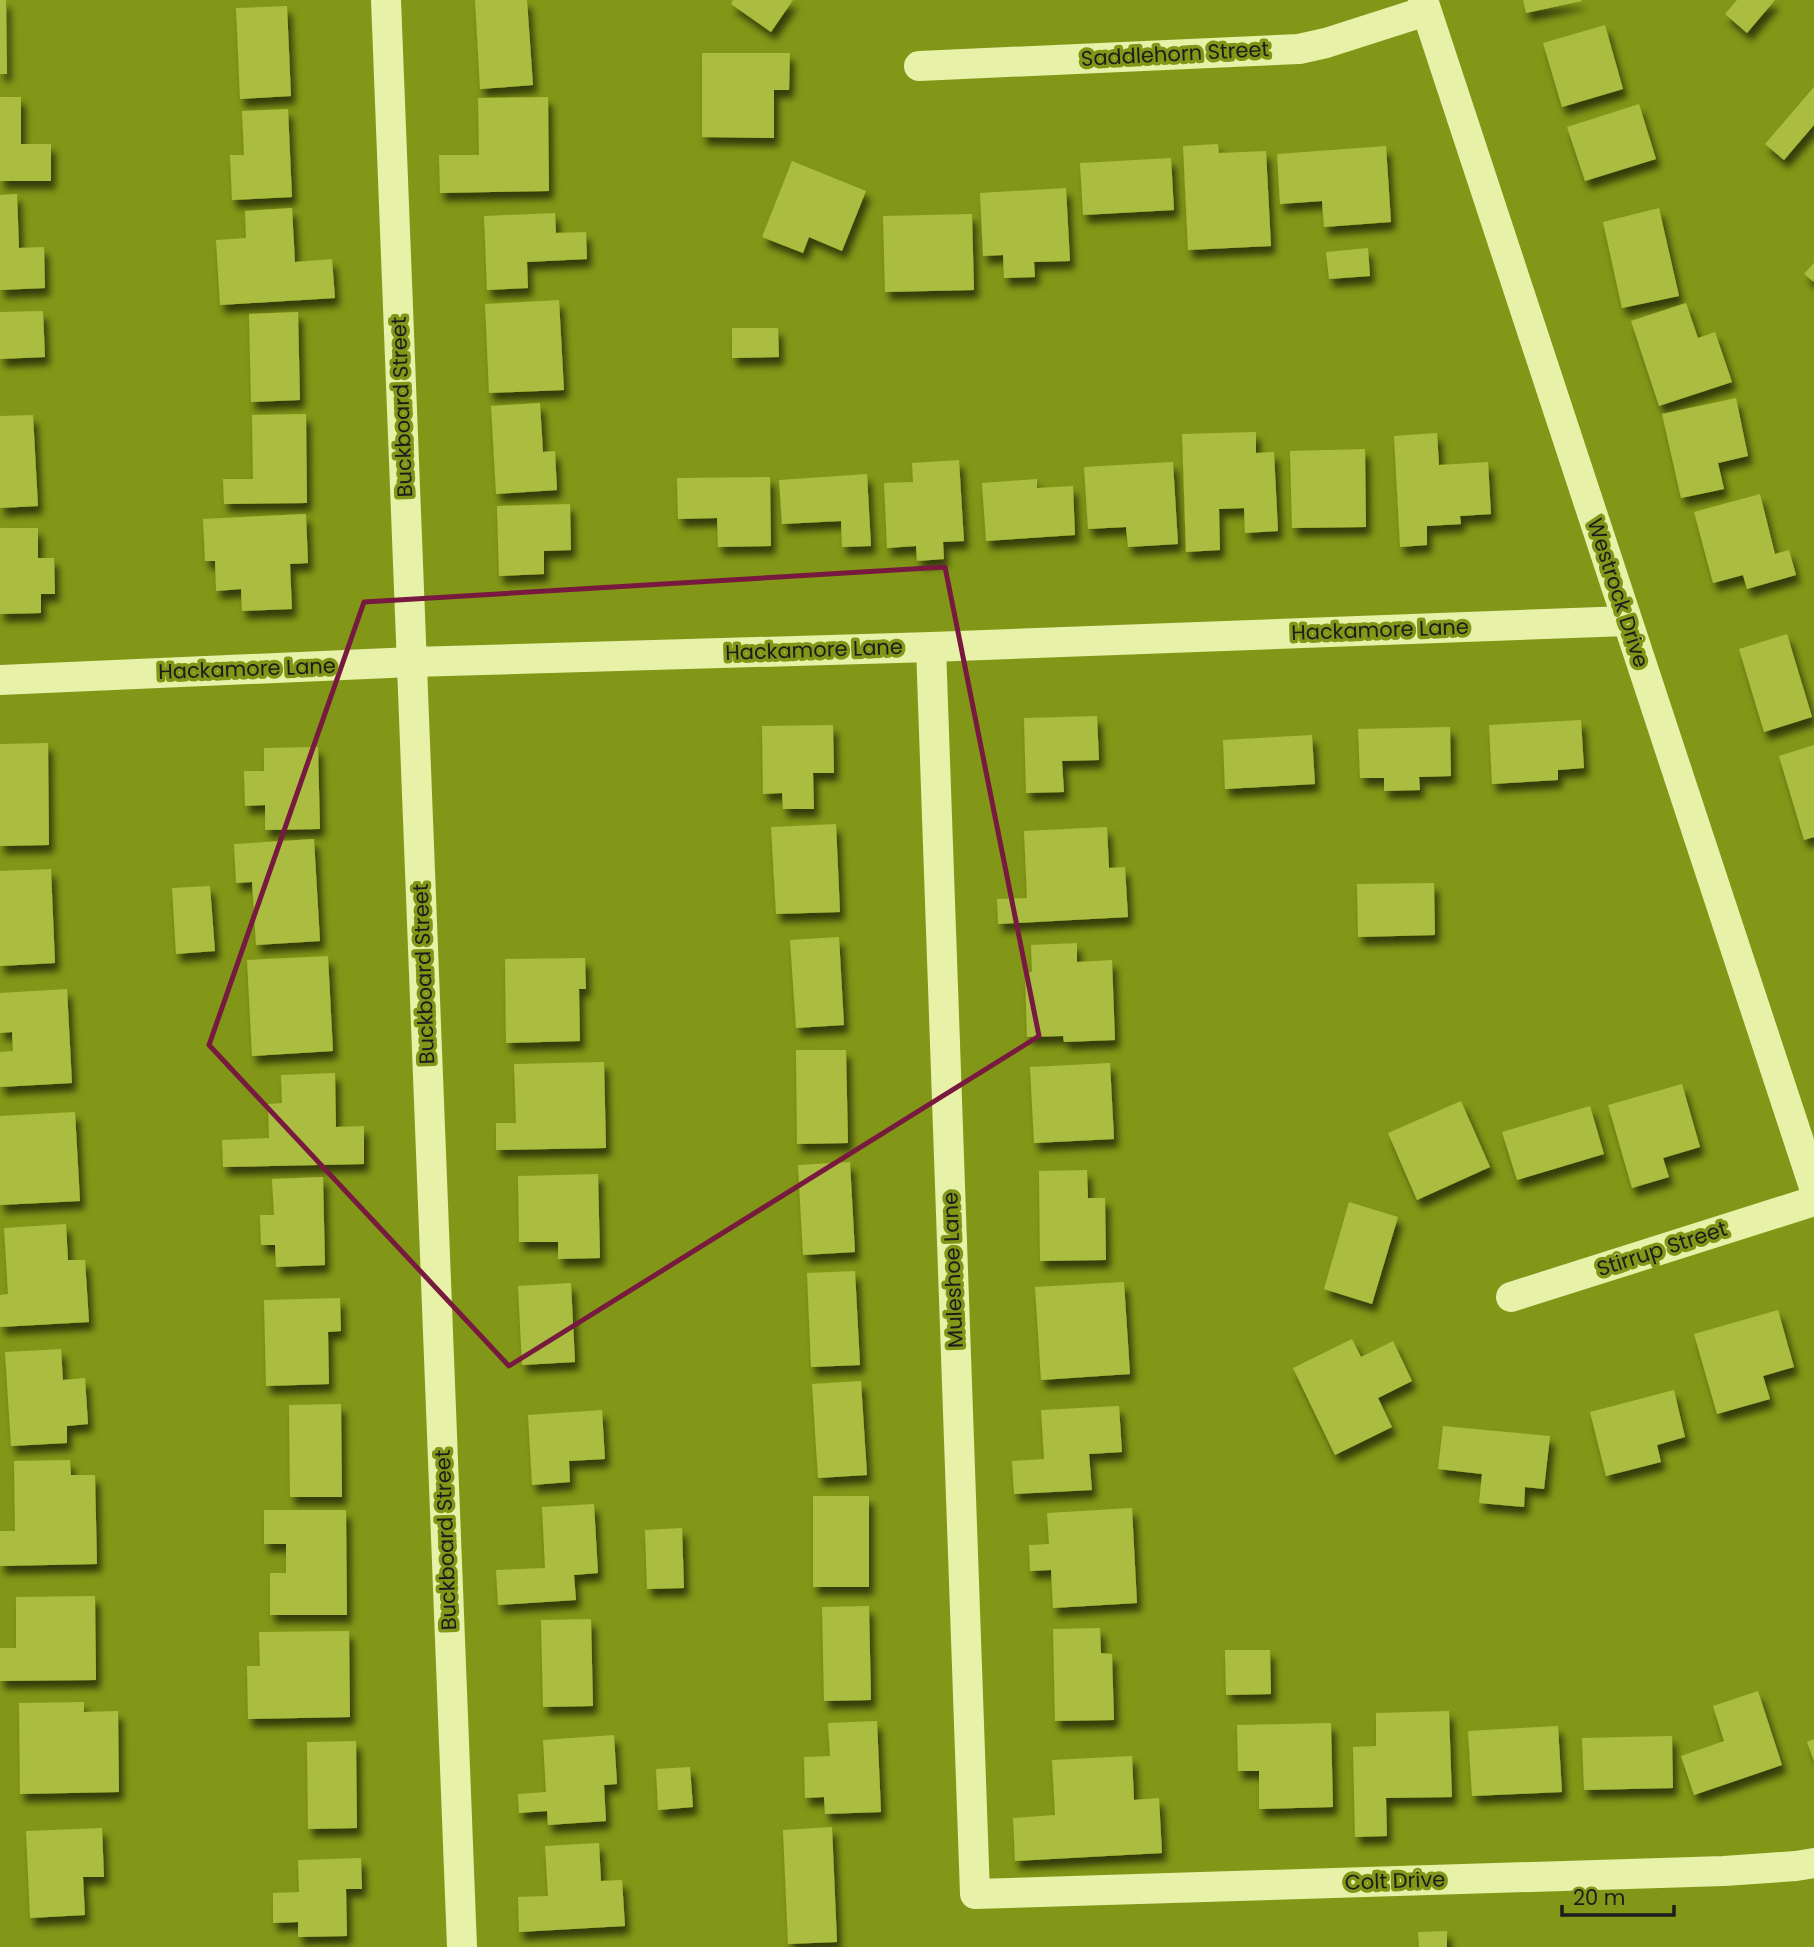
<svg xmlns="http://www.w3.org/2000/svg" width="1814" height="1947" viewBox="0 0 1814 1947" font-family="Poppins,sans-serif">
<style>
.building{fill:#abbd3f;filter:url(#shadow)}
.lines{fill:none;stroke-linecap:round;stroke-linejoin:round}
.minor{stroke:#e7f1a8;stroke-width:30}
.marked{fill:none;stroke:#781a3f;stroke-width:5;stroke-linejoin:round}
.labels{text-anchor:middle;stroke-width:7;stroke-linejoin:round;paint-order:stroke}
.street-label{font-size:21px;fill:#1d1d1d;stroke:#829617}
</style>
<defs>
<filter id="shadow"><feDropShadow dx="4.5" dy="8" stdDeviation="3.5" flood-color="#0009"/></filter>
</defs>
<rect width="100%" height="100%" fill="#829617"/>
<g class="building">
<path d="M 0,0 L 6,0 L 7,74 L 0,74 Z"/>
<path d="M 475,0 L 527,0 L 533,85 L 480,89 Z"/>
<path d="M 733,0 L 793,0 L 771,32 L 731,4 Z"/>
<path d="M 1523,0 L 1581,0 L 1582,1 L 1526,13 Z"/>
<path d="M 1737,0 L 1775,0 L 1747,33 L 1725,14 Z"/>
<path d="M 287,6 L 291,96 L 240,99 L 236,8 Z"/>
<path d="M 1605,25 L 1623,89 L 1562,107 L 1543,43 Z"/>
<path d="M 702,53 L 790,53 L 789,90 L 774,90 L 774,138 L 702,137 Z"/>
<path d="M 1814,87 L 1814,125 L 1784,160 L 1765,144 Z"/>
<path d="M 0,97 L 21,97 L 21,144 L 51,144 L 51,181 L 0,181 Z"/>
<path d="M 548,97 L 549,191 L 440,193 L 439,155 L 479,155 L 478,98 Z"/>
<path d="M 1639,104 L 1656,159 L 1585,181 L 1567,127 Z"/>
<path d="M 288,109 L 292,197 L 232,200 L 230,155 L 244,155 L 242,111 Z"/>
<path d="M 1218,144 L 1219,153 L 1266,151 L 1271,246 L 1188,250 L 1183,146 Z"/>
<path d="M 1386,146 L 1391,222 L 1324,227 L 1322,201 L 1280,204 L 1277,154 Z"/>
<path d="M 1171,158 L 1174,210 L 1083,215 L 1080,163 Z"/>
<path d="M 792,161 L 866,191 L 842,251 L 809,237 L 803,253 L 762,237 Z"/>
<path d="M 1066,188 L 1070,261 L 1034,262 L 1035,277 L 1004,278 L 1003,255 L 983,256 L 980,193 Z"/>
<path d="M 17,194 L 19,248 L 44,247 L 45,288 L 0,290 L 0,195 Z"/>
<path d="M 292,208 L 295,262 L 332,259 L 335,298 L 220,305 L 216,240 L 246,238 L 245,211 Z"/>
<path d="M 1659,208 L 1679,296 L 1622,308 L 1603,222 Z"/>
<path d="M 555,213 L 556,233 L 586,232 L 587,259 L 527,262 L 528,288 L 487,290 L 484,216 Z"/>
<path d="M 972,214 L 974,290 L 885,292 L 883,216 Z"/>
<path d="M 1368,248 L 1370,276 L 1329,279 L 1326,252 Z"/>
<path d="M 1814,263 L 1814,282 L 1804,274 Z"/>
<path d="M 559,300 L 564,390 L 489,393 L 485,304 Z"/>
<path d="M 1686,303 L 1698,338 L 1715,332 L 1732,382 L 1659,406 L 1631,321 Z"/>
<path d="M 43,311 L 45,357 L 0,359 L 0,312 Z"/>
<path d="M 298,312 L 300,400 L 251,402 L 249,314 Z"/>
<path d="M 732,328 L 778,328 L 779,357 L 732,358 Z"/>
<path d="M 1736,398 L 1748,456 L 1718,463 L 1724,489 L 1681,498 L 1662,414 Z"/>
<path d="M 540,403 L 543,452 L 555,451 L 557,490 L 496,494 L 491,406 Z"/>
<path d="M 306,414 L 307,503 L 224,504 L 223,479 L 253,479 L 252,415 Z"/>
<path d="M 33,415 L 38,506 L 0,508 L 0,416 Z"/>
<path d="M 1256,432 L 1256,453 L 1274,452 L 1278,531 L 1245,533 L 1244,508 L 1219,509 L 1220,550 L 1186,552 L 1182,434 Z"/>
<path d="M 1437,433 L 1439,465 L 1488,462 L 1491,514 L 1460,516 L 1461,524 L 1427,526 L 1427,545 L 1400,547 L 1394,436 Z"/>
<path d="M 1365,449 L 1366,527 L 1292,528 L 1290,451 Z"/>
<path d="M 959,460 L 964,541 L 943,542 L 944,559 L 917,561 L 916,546 L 887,548 L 884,483 L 913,482 L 912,463 Z"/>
<path d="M 1173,462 L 1178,544 L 1128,547 L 1126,527 L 1088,529 L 1084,467 Z"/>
<path d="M 867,474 L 871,546 L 842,547 L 841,521 L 782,524 L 779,480 Z"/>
<path d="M 770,477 L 771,546 L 718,547 L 717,518 L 678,519 L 677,478 Z"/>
<path d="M 1037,479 L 1037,488 L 1073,486 L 1075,535 L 986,541 L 982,483 Z"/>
<path d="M 1760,494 L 1775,554 L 1789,550 L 1796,575 L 1747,589 L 1743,575 L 1713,583 L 1694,512 Z"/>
<path d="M 570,504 L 571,550 L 544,551 L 544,574 L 499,576 L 497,506 Z"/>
<path d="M 306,514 L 308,563 L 290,564 L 292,609 L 242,611 L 241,589 L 216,591 L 215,561 L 205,561 L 203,519 Z"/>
<path d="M 0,528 L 38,528 L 38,558 L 54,558 L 55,594 L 41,594 L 41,613 L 0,614 Z"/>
<path d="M 1787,634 L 1812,717 L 1764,732 L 1739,649 Z"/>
<path d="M 1097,716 L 1099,760 L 1062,761 L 1064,792 L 1026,793 L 1024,718 Z"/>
<path d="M 1581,720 L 1584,768 L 1558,770 L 1558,780 L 1492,784 L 1489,725 Z"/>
<path d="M 833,725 L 834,773 L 813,773 L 814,809 L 783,809 L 782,793 L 763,794 L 762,726 Z"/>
<path d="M 1450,727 L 1451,776 L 1419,777 L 1420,790 L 1384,791 L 1384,778 L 1360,778 L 1358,729 Z"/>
<path d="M 1312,735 L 1315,784 L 1225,789 L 1223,740 Z"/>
<path d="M 48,743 L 49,845 L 0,846 L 0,744 Z"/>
<path d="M 1814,745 L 1814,837 L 1804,840 L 1779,756 Z"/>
<path d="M 318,747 L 320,829 L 265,830 L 265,805 L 245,806 L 244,771 L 264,771 L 264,748 Z"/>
<path d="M 836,824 L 840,912 L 776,914 L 771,827 Z"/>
<path d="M 1107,827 L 1109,868 L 1125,867 L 1128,917 L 998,924 L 997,899 L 1027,898 L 1024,831 Z"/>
<path d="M 314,839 L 320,941 L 256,945 L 252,882 L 236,883 L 234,844 Z"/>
<path d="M 51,869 L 55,963 L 0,966 L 0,871 Z"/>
<path d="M 1434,883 L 1435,935 L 1358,937 L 1357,884 Z"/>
<path d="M 210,886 L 215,951 L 176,954 L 172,888 Z"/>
<path d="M 839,937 L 844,1025 L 796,1028 L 790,940 Z"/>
<path d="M 1077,943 L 1077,962 L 1112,960 L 1115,1040 L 1064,1042 L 1063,1036 L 1027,1037 L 1025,973 L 1032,972 L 1031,945 Z"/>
<path d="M 328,956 L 333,1051 L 252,1056 L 247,960 Z"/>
<path d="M 585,958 L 586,989 L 579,989 L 580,1041 L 506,1043 L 505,959 Z"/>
<path d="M 67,989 L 72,1083 L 0,1087 L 0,1052 L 13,1051 L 12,1032 L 0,1033 L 0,993 Z"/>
<path d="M 796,1050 L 846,1050 L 848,1143 L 797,1144 Z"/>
<path d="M 604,1062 L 606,1148 L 496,1150 L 496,1123 L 516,1123 L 514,1064 Z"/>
<path d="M 1110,1063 L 1114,1139 L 1034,1143 L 1030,1067 Z"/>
<path d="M 335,1073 L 336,1127 L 364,1126 L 364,1164 L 223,1167 L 222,1140 L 269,1138 L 268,1104 L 282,1103 L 281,1075 Z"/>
<path d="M 1682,1084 L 1700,1147 L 1663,1158 L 1669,1177 L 1632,1188 L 1608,1105 Z"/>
<path d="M 1461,1101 L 1490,1167 L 1417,1200 L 1388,1133 Z"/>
<path d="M 1590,1106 L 1604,1154 L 1517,1180 L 1502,1132 Z"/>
<path d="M 75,1112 L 80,1201 L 0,1205 L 0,1116 Z"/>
<path d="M 850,1162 L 855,1252 L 803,1255 L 798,1165 Z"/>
<path d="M 1087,1170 L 1088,1198 L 1105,1198 L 1106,1260 L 1040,1261 L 1039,1171 Z"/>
<path d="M 598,1174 L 600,1258 L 558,1259 L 558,1242 L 519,1242 L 518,1176 Z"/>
<path d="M 323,1177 L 325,1265 L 276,1267 L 275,1245 L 261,1245 L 260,1215 L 274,1215 L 272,1179 Z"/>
<path d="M 1349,1202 L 1398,1217 L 1372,1304 L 1324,1289 Z"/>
<path d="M 66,1224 L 68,1260 L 85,1260 L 89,1322 L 0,1327 L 0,1295 L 8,1294 L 4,1228 Z"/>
<path d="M 855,1271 L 860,1365 L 811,1367 L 807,1273 Z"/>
<path d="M 1124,1282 L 1130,1374 L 1041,1380 L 1035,1287 Z"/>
<path d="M 571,1283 L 575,1362 L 522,1365 L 518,1286 Z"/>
<path d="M 340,1298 L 341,1331 L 328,1332 L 329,1384 L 266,1386 L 264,1300 Z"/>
<path d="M 1778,1310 L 1794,1367 L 1763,1376 L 1770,1399 L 1717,1414 L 1694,1334 Z"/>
<path d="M 1352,1339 L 1361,1357 L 1393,1341 L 1412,1381 L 1378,1398 L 1392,1427 L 1335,1455 L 1293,1368 Z"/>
<path d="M 61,1349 L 63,1380 L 85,1378 L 88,1424 L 67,1426 L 67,1443 L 11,1446 L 5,1352 Z"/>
<path d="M 861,1381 L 867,1475 L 818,1478 L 812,1384 Z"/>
<path d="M 1674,1390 L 1685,1437 L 1657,1445 L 1661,1462 L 1606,1476 L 1590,1412 Z"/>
<path d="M 341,1404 L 342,1497 L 290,1497 L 289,1405 Z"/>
<path d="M 1119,1406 L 1122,1452 L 1089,1454 L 1092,1490 L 1014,1494 L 1012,1461 L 1044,1459 L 1041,1410 Z"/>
<path d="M 602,1410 L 605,1459 L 569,1461 L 570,1482 L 532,1485 L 528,1415 Z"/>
<path d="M 1443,1426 L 1550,1436 L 1544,1489 L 1525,1487 L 1524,1507 L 1479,1503 L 1482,1474 L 1438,1469 Z"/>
<path d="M 70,1460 L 71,1475 L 95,1475 L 97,1564 L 0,1566 L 0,1531 L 15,1531 L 14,1461 Z"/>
<rect x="813" y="1496" width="56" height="91"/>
<path d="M 594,1504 L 598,1573 L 574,1575 L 576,1600 L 498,1605 L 496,1570 L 545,1568 L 542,1507 Z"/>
<path d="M 1132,1508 L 1137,1603 L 1053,1608 L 1051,1570 L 1030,1571 L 1029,1545 L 1049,1544 L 1047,1513 Z"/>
<path d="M 264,1510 L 346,1510 L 347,1615 L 270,1615 L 270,1573 L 286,1573 L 286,1544 L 264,1544 Z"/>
<path d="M 682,1528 L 684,1588 L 647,1589 L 645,1530 Z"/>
<path d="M 95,1596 L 96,1680 L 0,1681 L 0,1648 L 16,1648 L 16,1597 Z"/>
<path d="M 869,1606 L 871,1700 L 824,1701 L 822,1607 Z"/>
<path d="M 591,1619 L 593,1706 L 543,1707 L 541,1620 Z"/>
<path d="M 1100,1628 L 1101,1653 L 1112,1654 L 1114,1720 L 1055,1721 L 1053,1629 Z"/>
<path d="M 349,1631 L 350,1717 L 248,1719 L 247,1666 L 260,1666 L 259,1632 Z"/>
<path d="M 1225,1650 L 1270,1650 L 1271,1694 L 1226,1695 Z"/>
<path d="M 1758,1691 L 1782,1765 L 1694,1795 L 1681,1756 L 1724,1741 L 1713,1706 Z"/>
<path d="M 84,1702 L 84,1712 L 118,1711 L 119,1792 L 20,1794 L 19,1703 Z"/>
<path d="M 1449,1711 L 1452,1797 L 1386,1798 L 1387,1836 L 1355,1837 L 1353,1747 L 1376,1746 L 1376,1713 Z"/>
<path d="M 877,1721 L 881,1812 L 825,1814 L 824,1797 L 805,1798 L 804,1757 L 830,1756 L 828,1723 Z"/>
<path d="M 1331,1723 L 1333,1807 L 1259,1809 L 1259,1771 L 1238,1771 L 1237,1725 Z"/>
<path d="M 1558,1726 L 1562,1792 L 1472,1796 L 1468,1731 Z"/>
<path d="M 614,1735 L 617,1784 L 604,1785 L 606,1821 L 548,1825 L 547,1811 L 519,1813 L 518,1794 L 546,1792 L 543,1740 Z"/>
<path d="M 1672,1736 L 1673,1788 L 1584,1790 L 1582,1738 Z"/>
<path d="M 1814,1739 L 1814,1761 L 1807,1742 Z"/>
<path d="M 356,1741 L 357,1828 L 308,1829 L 307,1742 Z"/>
<path d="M 1132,1756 L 1134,1800 L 1159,1798 L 1162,1853 L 1015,1861 L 1013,1818 L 1055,1815 L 1052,1760 Z"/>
<path d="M 690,1767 L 693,1807 L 658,1810 L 656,1769 Z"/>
<path d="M 832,1827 L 837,1942 L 788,1944 L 783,1830 Z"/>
<path d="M 102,1828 L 104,1877 L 83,1877 L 85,1915 L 30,1918 L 26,1831 Z"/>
<path d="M 599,1843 L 601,1881 L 622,1880 L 625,1926 L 519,1932 L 518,1897 L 548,1896 L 545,1846 Z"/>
<path d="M 361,1858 L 362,1889 L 346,1889 L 347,1936 L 298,1937 L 298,1922 L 273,1923 L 273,1893 L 299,1892 L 298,1860 Z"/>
<path d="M 1447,1931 L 1447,1947 L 1419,1947 L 1418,1932 Z"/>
</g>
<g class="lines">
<g class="minor">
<path d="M 386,0 L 462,1947"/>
<path d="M 1423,0 L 1814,1187"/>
<path d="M 919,66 L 1299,49 L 1326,43 L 1426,11"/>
<path d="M 931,647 L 975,1894 L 1724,1871 L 1796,1866 L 1814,1863"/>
<path d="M 0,680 L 412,662 L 931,647 L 1627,621"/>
<path d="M 1511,1297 L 1814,1201"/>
</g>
</g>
<path class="marked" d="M 945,567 L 1039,1036 L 509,1366 L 209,1045 L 364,602 Z"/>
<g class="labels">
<g class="street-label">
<text transform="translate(1175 54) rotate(-3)" y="7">Saddlehorn Street</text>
<text transform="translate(402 407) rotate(-92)" y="7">Buckboard Street</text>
<text transform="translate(1618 593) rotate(72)" y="7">Westrock Drive</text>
<text transform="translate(1380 630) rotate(-2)" y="7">Hackamore Lane</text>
<text transform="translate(814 650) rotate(-2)" y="7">Hackamore Lane</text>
<text transform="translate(247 669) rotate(-2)" y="7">Hackamore Lane</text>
<text transform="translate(424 974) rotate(-92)" y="7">Buckboard Street</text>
<text transform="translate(1662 1249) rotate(-18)" y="7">Stirrup Street</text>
<text transform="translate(953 1270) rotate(-92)" y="7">Muleshoe Lane</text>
<text transform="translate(446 1540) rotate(-92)" y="7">Buckboard Street</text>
<text transform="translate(1395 1881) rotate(-2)" y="7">Colt Drive</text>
</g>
</g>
<path d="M1562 1905v10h112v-10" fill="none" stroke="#1d1d1d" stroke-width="3.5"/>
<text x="1573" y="1905" font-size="21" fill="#1d1d1d" stroke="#829617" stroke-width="5" paint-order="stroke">20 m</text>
</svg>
